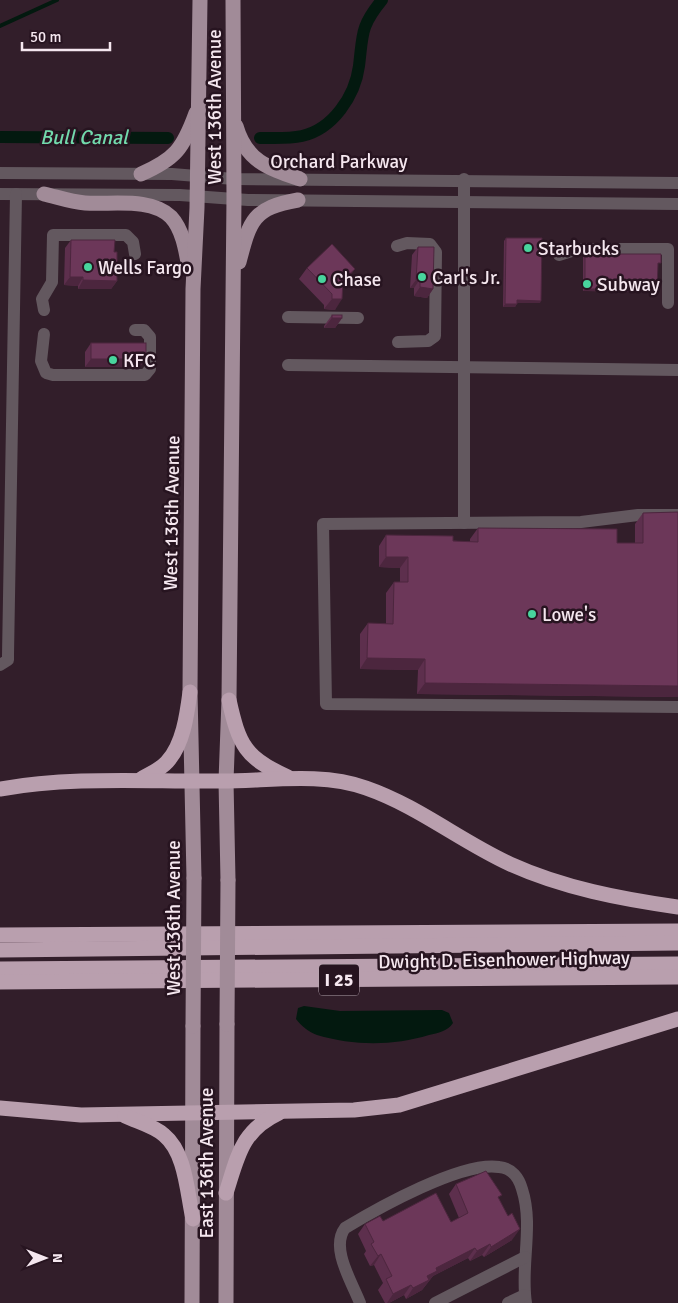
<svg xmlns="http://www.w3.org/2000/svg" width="678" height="1303" viewBox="0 0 678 1303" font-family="Signika,sans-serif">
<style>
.water{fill:#03190f}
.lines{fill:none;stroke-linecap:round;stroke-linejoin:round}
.stream{stroke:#03190f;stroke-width:4}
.canal{stroke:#03190f;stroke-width:12}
.minor{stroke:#63585f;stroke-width:12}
.major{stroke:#a18b98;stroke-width:15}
.highway{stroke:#b99fae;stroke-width:15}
.major-bridge{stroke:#a18b98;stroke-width:15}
.wall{fill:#5d2f4d}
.shaded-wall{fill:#4c263e}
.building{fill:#6c3759;stroke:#4c263e}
.poi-dot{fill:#48d49d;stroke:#271420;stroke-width:2}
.labels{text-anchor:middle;stroke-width:5;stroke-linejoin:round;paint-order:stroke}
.shield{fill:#271420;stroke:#b7a8b1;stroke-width:1}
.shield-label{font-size:18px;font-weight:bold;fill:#f5e7ef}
.street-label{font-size:19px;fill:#f5e7ef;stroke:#271420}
.poi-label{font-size:19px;fill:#f5e7ef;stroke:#271420;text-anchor:start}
.water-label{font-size:20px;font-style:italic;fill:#72daac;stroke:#271420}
</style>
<rect width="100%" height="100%" fill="#321e2a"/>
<path class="water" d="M 304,1006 L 340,1011 L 442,1010 L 449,1013 L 453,1023 C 448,1031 438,1033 429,1035 C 393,1046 354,1046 317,1035 C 309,1032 301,1026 296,1019 L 298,1008 Z"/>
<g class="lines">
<path class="stream" d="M 0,26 L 57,0"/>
<g class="canal">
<path d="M 0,137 L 168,138"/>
<path d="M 260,138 C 274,138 288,139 302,136 C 333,129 355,96 359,66 C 363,34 360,27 382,0"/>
</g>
<g class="minor">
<path d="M 0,173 L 172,174 L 234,179 L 678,183"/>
<path d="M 0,194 L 180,195 L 248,200 L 678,204"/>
<path d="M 397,246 L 407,243 L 430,244 L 436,252 L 435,336 L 428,341 L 398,342"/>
<path d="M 559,255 L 578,249 L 668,249 L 668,303"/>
<path d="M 44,310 L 42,299 L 52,282 L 53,235 L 126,235 L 133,242 L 135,254"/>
<path d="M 288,317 L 358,318"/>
<path d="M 44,334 L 41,361 L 46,373 L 53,375 L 145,375 L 150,369 L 150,337 L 144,330 L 135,330"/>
<path d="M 288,365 L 678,370"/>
<path d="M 678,515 L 638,515 L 581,522 L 323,524 L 326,704 L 678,707"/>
<path d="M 464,523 L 464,179"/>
<path d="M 0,665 L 8,660 L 8,655 L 16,194"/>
<path d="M 360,1303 C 352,1282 330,1248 345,1228 C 378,1208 462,1161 499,1167 C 512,1168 519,1178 522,1189 C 534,1226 520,1266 526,1303"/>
<path d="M 435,1303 L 525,1257"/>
<path d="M 508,1303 L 525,1295"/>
</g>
<g class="major">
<path d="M 236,126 C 246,161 268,168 300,179"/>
<path d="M 141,174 C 175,159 183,149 196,113"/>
<path d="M 44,194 C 57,197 71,202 85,203 C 111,205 151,197 171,217 C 183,230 186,251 189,268"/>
<path d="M 239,262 C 250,220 253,208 298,200"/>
<path d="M 194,878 L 190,692 L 193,289 L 197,208 L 200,0"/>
<path d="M 228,880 L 226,781 L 229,700 L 234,198 L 233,0"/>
<path d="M 192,1303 L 193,1026"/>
<path d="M 226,1303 L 227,1024"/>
</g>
<g class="highway">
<path d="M 229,700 C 239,745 245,758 288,777"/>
<path d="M 141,779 C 149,774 160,770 167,762 C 183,745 187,715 190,692"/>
<path d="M 0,789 C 74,776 148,782 223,781 C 269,781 321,772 366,788 C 418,806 460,841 510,864 C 563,888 621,899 678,907"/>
<path d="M 0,935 L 678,931"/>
<path d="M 0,950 L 678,943"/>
<path d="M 0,969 L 678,964"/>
<path d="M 0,982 L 678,977"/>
<path d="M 0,1108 L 81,1115 L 354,1110 L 399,1105 L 678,1019"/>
<path d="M 125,1116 C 138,1122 154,1126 164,1135 C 186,1153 187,1193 193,1219"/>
<path d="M 226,1193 C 238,1156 241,1131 279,1113"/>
</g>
<g class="major-bridge">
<path d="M 227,1024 L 228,880"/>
<path d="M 193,1026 L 194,878"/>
</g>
</g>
<g class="wall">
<path d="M 506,238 L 540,303 L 517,303 L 515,307 L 503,307 L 504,241 Z"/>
<path d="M 71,240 L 114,252 L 117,281 L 111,289 L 78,289 L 78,286 L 64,285 L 65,248 Z"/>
<path d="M 418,247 L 433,289 L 427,298 L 414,296 L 414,288 L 410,288 L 412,255 Z"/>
<path d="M 585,254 L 659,265 L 658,265 L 657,289 L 656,292 L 583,291 L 583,257 Z"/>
<path d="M 307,268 L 355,269 L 343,284 L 335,310 L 324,309 L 324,305 L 299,279 Z"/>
<path d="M 332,315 L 342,318 L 335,328 L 324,328 L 324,326 Z"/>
<path d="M 91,343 L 140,367 L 85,367 L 85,352 Z"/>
<path d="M 678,512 L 678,697 L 417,694 L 418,670 L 360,669 L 360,634 L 368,623 L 386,624 L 386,593 L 394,582 L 400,582 L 400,568 L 379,567 L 379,546 L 386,535 L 470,542 L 470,539 L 478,528 L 617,543 L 635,543 L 635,524 L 643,513 Z"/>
<path d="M 456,1184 L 499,1199 L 512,1240 L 484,1257 L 482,1255 L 470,1261 L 468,1258 L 433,1276 L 422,1290 L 406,1299 L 404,1295 L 389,1303 L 385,1303 L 378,1290 L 383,1283 L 374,1265 L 370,1266 L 364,1254 L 366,1251 L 358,1234 L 365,1224 L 383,1221 L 451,1222 L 459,1218 L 449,1194 Z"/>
</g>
<g class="shaded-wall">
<path d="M 355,269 L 347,279 L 335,291 L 343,280 Z"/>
<path d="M 70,277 L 83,277 L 78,286 L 64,285 Z"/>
<path d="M 420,279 L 414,288 L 410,288 L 416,280 Z"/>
<path d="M 83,280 L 117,281 L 111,289 L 78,289 Z"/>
<path d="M 420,287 L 433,289 L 427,298 L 414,296 Z"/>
<path d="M 585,289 L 657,289 L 656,292 L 583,291 Z"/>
<path d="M 332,299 L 342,299 L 335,310 L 324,309 Z"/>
<path d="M 517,300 L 541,301 L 540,303 L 515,303 Z"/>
<path d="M 505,304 L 517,304 L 515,307 L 503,307 Z"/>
<path d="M 332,318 L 342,318 L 335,328 L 324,328 Z"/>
<path d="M 91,359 L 146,359 L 140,367 L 85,367 Z"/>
<path d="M 386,557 L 408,557 L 400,568 L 379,567 Z"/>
<path d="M 367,658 L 425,659 L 418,670 L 360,669 Z"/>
<path d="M 425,683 L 678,686 L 678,697 L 417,694 Z"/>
<path d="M 520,1229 L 512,1240 L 484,1257 L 491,1247 Z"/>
<path d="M 490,1244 L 482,1255 L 470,1261 L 477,1251 Z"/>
<path d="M 475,1248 L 468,1258 L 433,1276 L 422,1290 L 406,1299 L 413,1288 L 436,1268 Z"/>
<path d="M 381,1254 L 374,1265 L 370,1266 L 378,1256 Z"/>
<path d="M 411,1285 L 404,1295 L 389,1303 L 387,1303 L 393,1294 Z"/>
</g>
<g class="building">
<path d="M 506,238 L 542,238 L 541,301 L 517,300 L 517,304 L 505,304 Z"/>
<path d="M 71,240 L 115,240 L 114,252 L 117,252 L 117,281 L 83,280 L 83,277 L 70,277 Z"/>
<path d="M 332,244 L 355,269 L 343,280 L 342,299 L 332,299 L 332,294 L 307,268 Z"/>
<path d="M 418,247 L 434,247 L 433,289 L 420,287 L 420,279 L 416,280 Z"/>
<path d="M 585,254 L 661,254 L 661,263 L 658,263 L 657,289 L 585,289 Z"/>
<rect x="332" y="315" width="10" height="3"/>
<rect x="91" y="343" width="55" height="16"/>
<path d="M 678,512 L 678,686 L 425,683 L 425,659 L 367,658 L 368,623 L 393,624 L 394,582 L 408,582 L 408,557 L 386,557 L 386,535 L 453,536 L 453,541 L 478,542 L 478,528 L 617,529 L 617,543 L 643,543 L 643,513 Z"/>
<path d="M 486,1171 L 502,1195 L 498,1197 L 508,1216 L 512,1213 L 520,1229 L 491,1247 L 490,1244 L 477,1251 L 475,1248 L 436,1268 L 437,1271 L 427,1276 L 429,1280 L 413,1288 L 411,1285 L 393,1294 L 386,1279 L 392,1276 L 381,1254 L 378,1256 L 371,1244 L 374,1242 L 365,1224 L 380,1216 L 383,1221 L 436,1193 L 451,1222 L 468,1213 L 456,1184 Z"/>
</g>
<g class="poi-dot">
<circle cx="528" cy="248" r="5"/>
<circle cx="88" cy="267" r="5"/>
<circle cx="422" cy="277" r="5"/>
<circle cx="322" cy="279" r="5"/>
<circle cx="587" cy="284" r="5"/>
<circle cx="113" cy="360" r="5"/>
<circle cx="532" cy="614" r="5"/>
</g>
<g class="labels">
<rect class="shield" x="319" y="964.5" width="40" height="31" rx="4"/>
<g class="shield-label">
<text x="339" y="986">I 25</text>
</g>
<g class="street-label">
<text transform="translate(214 107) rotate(-90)" y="7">West 136th Avenue</text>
<text x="339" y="168">Orchard Parkway</text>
<text transform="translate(171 513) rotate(-89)" y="7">West 136th Avenue</text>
<text transform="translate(173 918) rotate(-90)" y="7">West 136th Avenue</text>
<text transform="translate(504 959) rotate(-1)" y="7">Dwight D. Eisenhower Highway</text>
<text transform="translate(206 1163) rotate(-90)" y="7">East 136th Avenue</text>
</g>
<g class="poi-label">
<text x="538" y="255">Starbucks</text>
<text x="98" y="274">Wells Fargo</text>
<text x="432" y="284">Carl's Jr.</text>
<text x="332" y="286">Chase</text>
<text x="597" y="291">Subway</text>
<text x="123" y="367">KFC</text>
<text x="542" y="621">Lowe's</text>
</g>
<g class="water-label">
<text x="84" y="144">Bull Canal</text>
</g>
</g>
<g transform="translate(45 1258) rotate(90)" stroke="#271420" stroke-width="4" paint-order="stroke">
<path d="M0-4L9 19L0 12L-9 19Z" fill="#f5e7ef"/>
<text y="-8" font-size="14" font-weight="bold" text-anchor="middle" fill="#f5e7ef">N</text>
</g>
<path d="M22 42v8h88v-8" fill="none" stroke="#f5e7ef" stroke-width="2.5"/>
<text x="30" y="42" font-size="15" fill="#f5e7ef" stroke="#271420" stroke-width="4" paint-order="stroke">50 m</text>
</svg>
